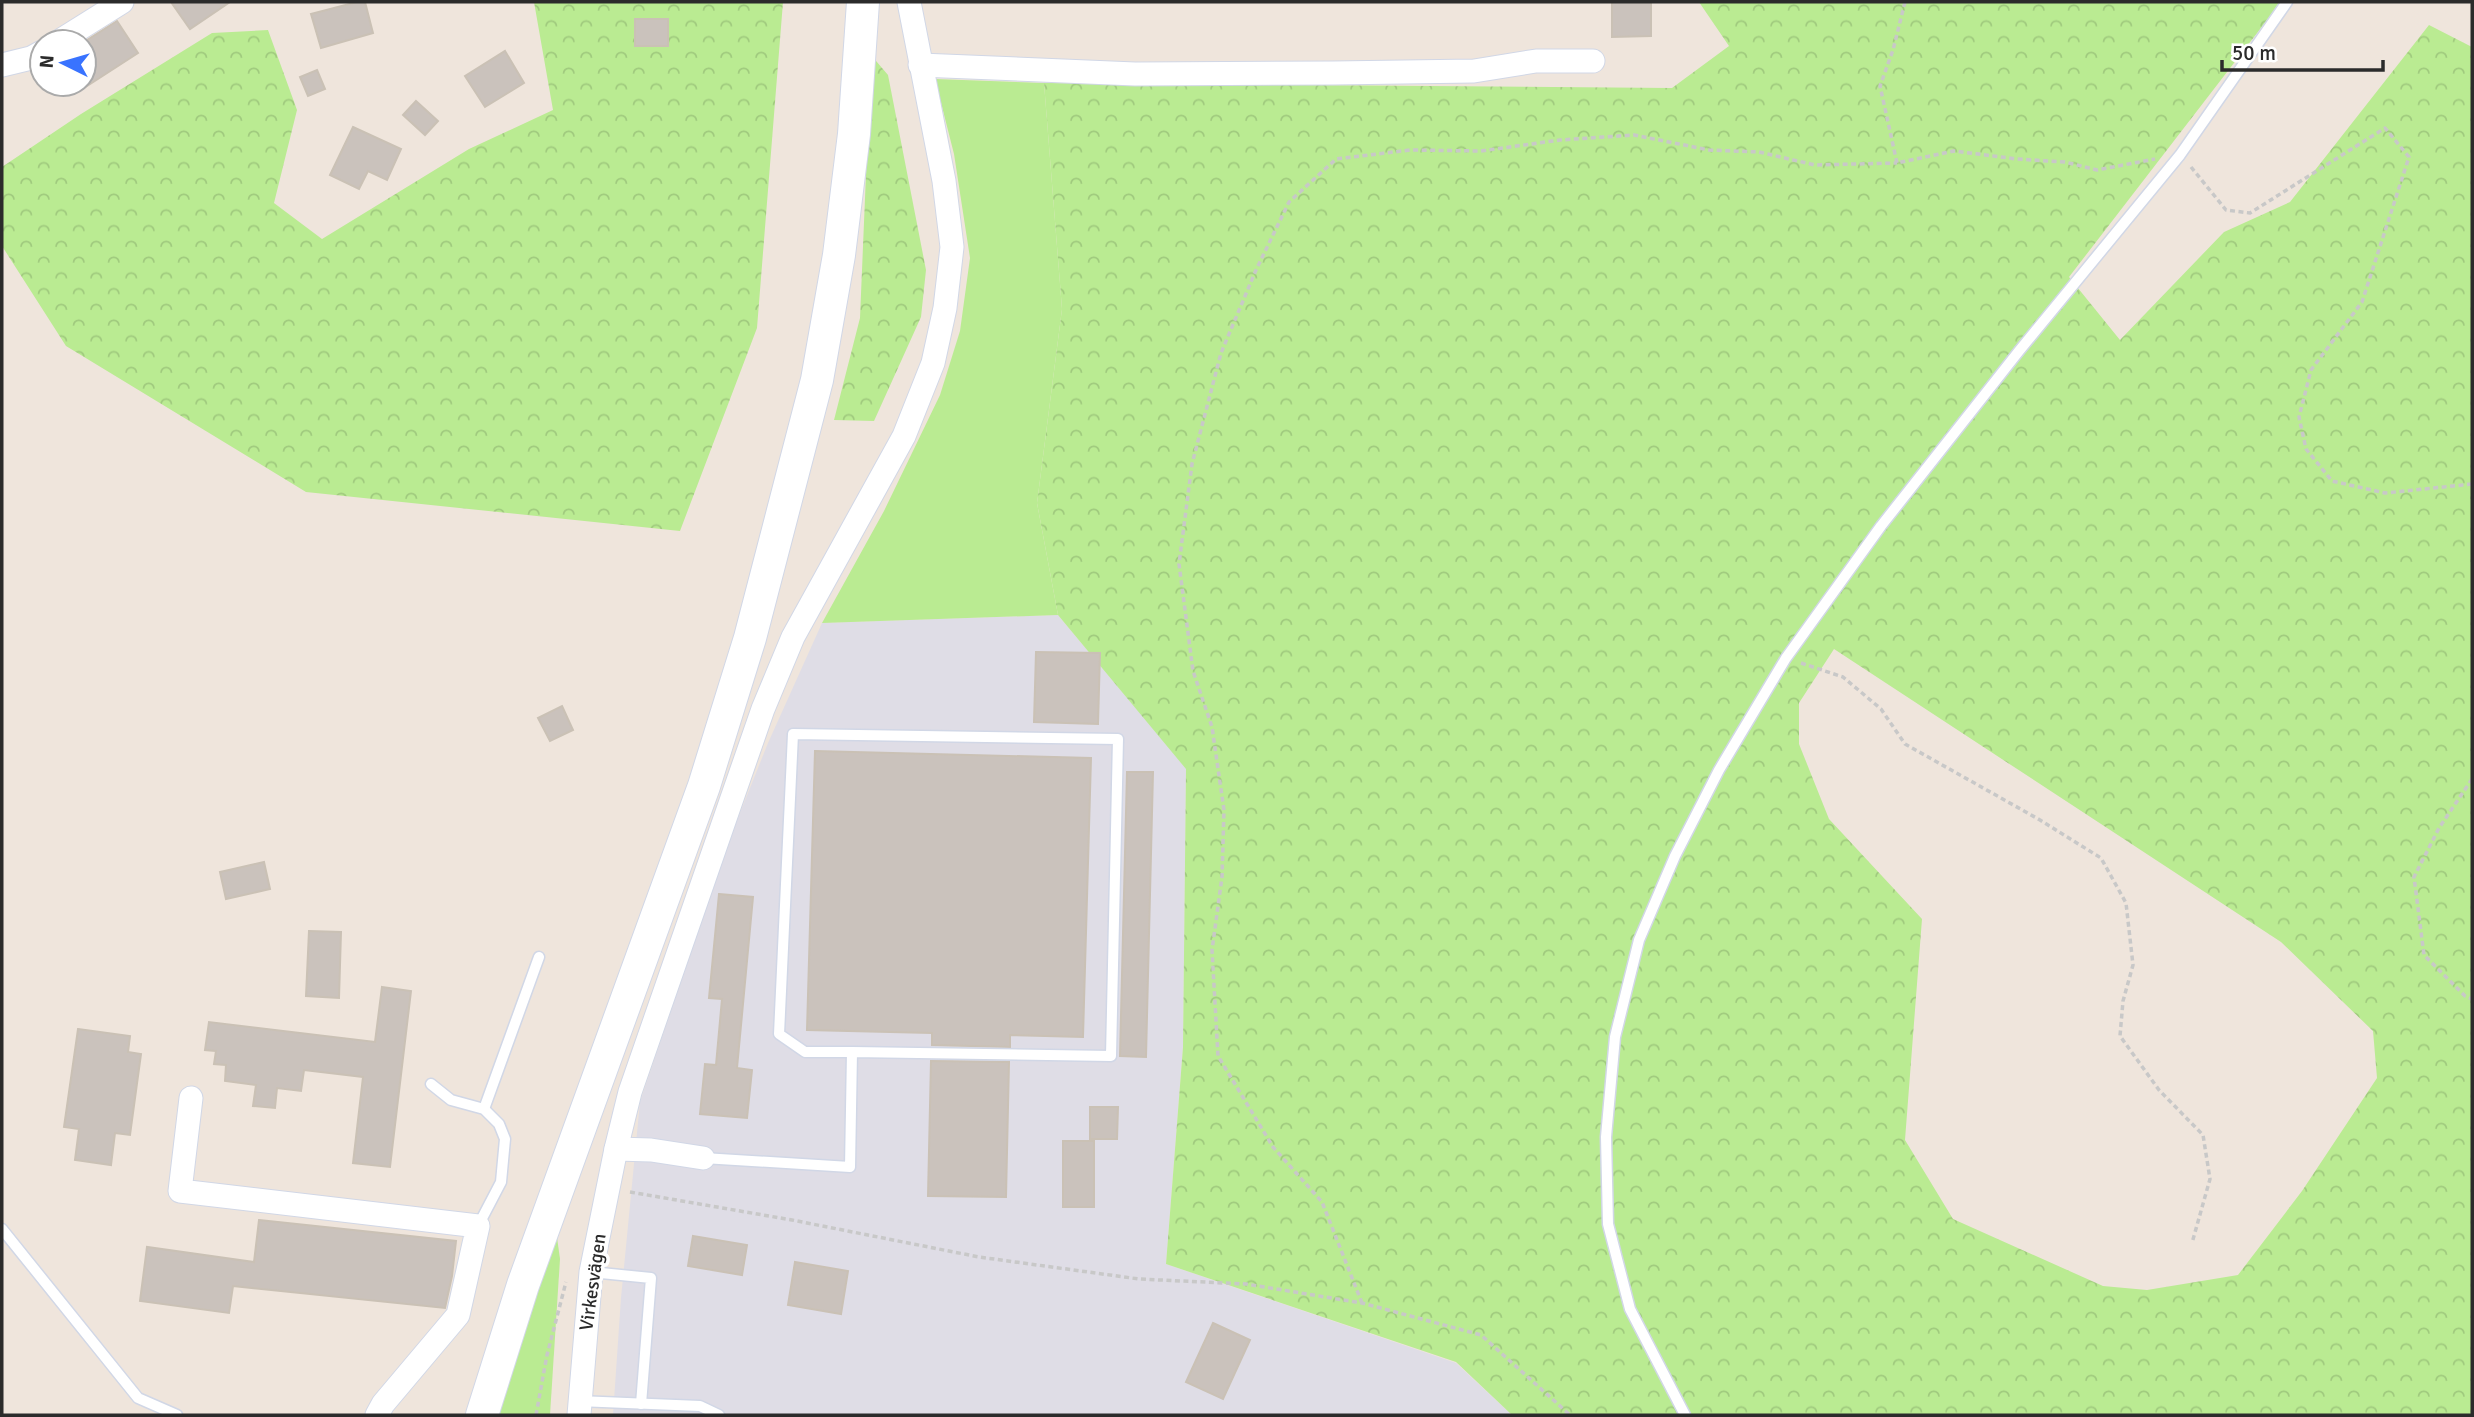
<svg xmlns="http://www.w3.org/2000/svg" width="2474" height="1417" viewBox="0 0 2474 1417" font-family="Signika,sans-serif">
<style>
.industrial{fill:#dfdde6}
.grass{fill:#baeb92}
.forest{fill:url(#forest-crowns);fill-rule:evenodd}
.building{fill:#cac2bc;stroke:#cac1b5;stroke-width:2}
.lines{fill:none;stroke-linecap:round;stroke-linejoin:round}
.lane-casing{stroke:#d1d7e6;stroke-width:13}
.street-casing{stroke:#d1d7e6;stroke-width:25}
.secondary-casing{stroke:#d1d7e6;stroke-width:34}
.path{stroke:#c8c8c8;stroke-width:3.5;stroke-dasharray:5 3.5;stroke-linecap:butt}
.lane{stroke:#fff;stroke-width:10}
.street{stroke:#fff;stroke-width:23}
.secondary{stroke:#fff;stroke-width:32}
.labels{text-anchor:middle;stroke-width:7;stroke-linejoin:round;paint-order:stroke}
.street-label{font-size:19px;fill:#2b2b2b;stroke:#fff}
</style>
<defs>
<pattern id="forest-crowns" width="20" height="18" patternUnits="userSpaceOnUse" patternTransform="scale(1.75)"><rect width="20" height="18" fill="#baeb92"/><path d="M2 6a3 3 0 1 1 6 0M12 15a3 3 0 1 1 6 0" fill="none" stroke="#a0ca7e"/></pattern>
</defs>
<rect width="100%" height="100%" fill="#efe5dc"/>
<path class="industrial" d="M 1058,615 L 1186,768 L 1183,1047 L 1166,1264 L 1456,1363 L 1512,1415 L 613,1415 L 621,1298 L 640,1102 L 685,970 L 710,888 L 768,743 L 822,623 Z"/>
<g class="grass">
<path d="M 935,79 L 1044,83 L 1062,309 L 1037,503 L 1058,615 L 822,623 L 884,511 L 940,395 L 960,331 L 970,258 L 954,154 Z"/>
<path d="M 555,1223 L 560,1259 L 550,1415 L 495,1415 Z"/>
</g>
<g class="forest">
<path d="M 534,2 L 783,2 L 757,328 L 680,531 L 306,492 L 66,346 L 2,246 L 2,167 L 81,114 L 212,33 L 268,30 L 297,110 L 274,203 L 322,239 L 469,149 L 553,110 Z"/>
<path d="M 1699,2 L 2281,2 L 2069,277 L 2120,340 L 2224,232 L 2290,202 L 2429,25 L 2472,47 L 2472,1415 L 1512,1415 L 1456,1362 L 1166,1264 L 1183,1047 L 1186,769 L 1058,615 L 1037,503 L 1062,309 L 1044,83 L 1672,88 L 1729,46 ZM 1834,649 L 2281,942 L 2373,1031 L 2377,1078 L 2302,1191 L 2238,1275 L 2147,1290 L 2103,1286 L 1953,1219 L 1905,1140 L 1922,919 L 1829,819 L 1799,744 L 1799,703 Z"/>
<path d="M 871,55 L 888,75 L 926,270 L 921,317 L 874,421 L 834,420 L 860,318 Z"/>
</g>
<g class="building">
<path d="M 171,2 L 230,2 L 190,29 Z"/>
<path d="M 357,2 L 365,2 L 373,33 L 321,48 L 311,14 Z"/>
<path d="M 1612,2 L 1651,2 L 1651,36 L 1612,37 Z"/>
<rect x="635" y="19" width="33" height="27"/>
<path d="M 117,21 L 138,53 L 84,88 L 84,42 Z"/>
<path d="M 505,51 L 524,83 L 485,107 L 465,76 Z"/>
<path d="M 317,70 L 325,89 L 308,96 L 300,77 Z"/>
<path d="M 416,101 L 438,121 L 425,135 L 403,115 Z"/>
<path d="M 353,127 L 401,149 L 387,180 L 368,171 L 359,189 L 330,175 Z"/>
<path d="M 1036,652 L 1100,653 L 1098,724 L 1034,722 Z"/>
<path d="M 562,706 L 573,730 L 550,741 L 538,718 Z"/>
<path d="M 815,751 L 1091,758 L 1083,1037 L 1010,1035 L 1010,1047 L 932,1045 L 932,1033 L 807,1030 Z"/>
<path d="M 1127,772 L 1153,772 L 1146,1057 L 1120,1056 Z"/>
<path d="M 264,862 L 270,889 L 226,899 L 220,872 Z"/>
<path d="M 719,894 L 753,897 L 737,1068 L 752,1070 L 747,1118 L 700,1114 L 705,1064 L 716,1065 L 722,999 L 709,998 Z"/>
<path d="M 309,931 L 341,932 L 339,998 L 306,996 Z"/>
<path d="M 382,987 L 411,991 L 390,1167 L 353,1163 L 363,1077 L 304,1070 L 301,1091 L 277,1088 L 275,1108 L 253,1106 L 256,1085 L 225,1081 L 226,1065 L 214,1064 L 216,1051 L 205,1050 L 209,1022 L 375,1042 Z"/>
<path d="M 78,1029 L 130,1036 L 128,1052 L 141,1054 L 130,1135 L 115,1133 L 111,1165 L 75,1160 L 79,1129 L 64,1127 Z"/>
<path d="M 931,1061 L 1009,1062 L 1006,1197 L 928,1196 Z"/>
<path d="M 1090,1107 L 1118,1107 L 1117,1139 L 1090,1139 Z"/>
<rect x="1063" y="1141" width="31" height="66"/>
<path d="M 259,1220 L 456,1241 L 452,1276 L 445,1308 L 233,1286 L 229,1313 L 140,1301 L 147,1247 L 254,1262 Z"/>
<path d="M 693,1236 L 747,1245 L 742,1275 L 688,1266 Z"/>
<path d="M 795,1262 L 848,1271 L 841,1314 L 788,1305 Z"/>
<path d="M 1213,1323 L 1250,1340 L 1223,1399 L 1186,1382 Z"/>
</g>
<g class="lines">
<defs>
<g id="lane">
<path d="M 431,1084 L 451,1100 L 484,1109 L 499,1124 L 505,1139 L 501,1182 L 478,1226"/>
<path d="M 484,1109 L 539,957"/>
<path d="M 703,1158 L 850,1167 L 852,1052 L 1111,1056 L 1118,739 L 793,734 L 779,1034 L 805,1052 L 852,1052"/>
<path d="M 2,1229 L 138,1398 L 177,1415"/>
<path d="M 591,1272 L 651,1278 L 641,1404"/>
<path d="M 578,1401 L 700,1406 L 719,1415"/>
<path d="M 1685,1415 L 1630,1309 L 1608,1224 L 1606,1137 L 1615,1037 L 1639,940 L 1675,856 L 1719,770 L 1786,658 L 1881,526 L 2019,351 L 2180,155 L 2287,2"/>
</g>
<g id="street">
<path d="M 58,42 L 122,2"/>
<path d="M 2,65 L 31,58 L 42,52"/>
<path d="M 920,65 L 1135,74 L 1333,73 L 1474,71 L 1536,61 L 1593,61"/>
<path d="M 191,1098 L 180,1191 L 478,1226 L 458,1315 L 383,1404 L 377,1415"/>
<path d="M 616,1149 L 651,1150 L 703,1158"/>
<path d="M 579,1415 L 591,1272 L 616,1149 L 630,1092 L 763,709 L 793,637 L 904,436 L 933,363 L 945,308 L 952,247 L 944,181 L 909,2"/>
</g>
<path id="secondary" d="M 482,1415 L 523,1285 L 704,786 L 750,638 L 817,380 L 839,255 L 854,134 L 863,2"/>
</defs>
<use href="#lane" class="lane-casing"/>
<use href="#street" class="street-casing"/>
<use href="#secondary" class="secondary-casing"/>
<g class="path">
<path d="M 1905,2 L 1893,50 L 1880,86 L 1897,163 L 1954,151 L 2017,159 L 2065,162 L 2097,170 L 2155,159"/>
<path d="M 2191,167 L 2226,210 L 2250,213 L 2385,128 L 2409,157 L 2362,302 L 2311,370 L 2299,417 L 2306,449 L 2332,481 L 2385,493 L 2472,484"/>
<path d="M 1801,663 L 1843,677 L 1881,709 L 1905,744 L 2040,820 L 2101,858 L 2126,903 L 2133,965 L 2123,1001 L 2120,1036 L 2159,1090 L 2203,1135 L 2210,1179 L 2192,1243"/>
<path d="M 2472,779 L 2439,828 L 2414,877 L 2424,955 L 2465,996 L 2472,999"/>
<path d="M 630,1192 L 792,1220 L 979,1257 L 1139,1279 L 1246,1284 L 1362,1303 L 1481,1335 L 1570,1415"/>
<path d="M 1362,1303 L 1322,1202 L 1273,1147 L 1218,1056 L 1212,950 L 1222,877 L 1224,810 L 1212,727 L 1193,671 L 1179,564 L 1192,464 L 1221,353 L 1256,270 L 1289,202 L 1336,159 L 1410,150 L 1481,151 L 1560,140 L 1634,135 L 1709,150 L 1759,152 L 1815,165 L 1897,163"/>
<path d="M 536,1415 L 547,1355 L 566,1282"/>
</g>
<use href="#lane" class="lane"/>
<use href="#street" class="street"/>
<use href="#secondary" class="secondary"/>
</g>
<g class="labels">
<g class="street-label">
<text transform="translate(592 1282) rotate(-82)" y="7">Virkesvägen</text>
</g>
</g>
<rect width="2474" height="1417" fill="none" stroke="#2b2b2b" stroke-width="7"/>
<g transform="translate(63 63) rotate(275)"><circle r="33" fill="#ffffff" stroke="#aaaaaa" stroke-width="2"/>
<path d="M0-5L12 26L0 18L-12 26Z" fill="#3973ff"/>
<text y="-10" font-size="19" font-weight="bold" text-anchor="middle" fill="#2b2b2b">N</text>
</g>
<path d="M2222 60v10h161v-10" fill="none" stroke="#2b2b2b" stroke-width="3.5"/>
<text x="2232" y="60" font-size="21" fill="#2b2b2b" stroke="#ffffff" stroke-width="5" paint-order="stroke">50 m</text>
</svg>
